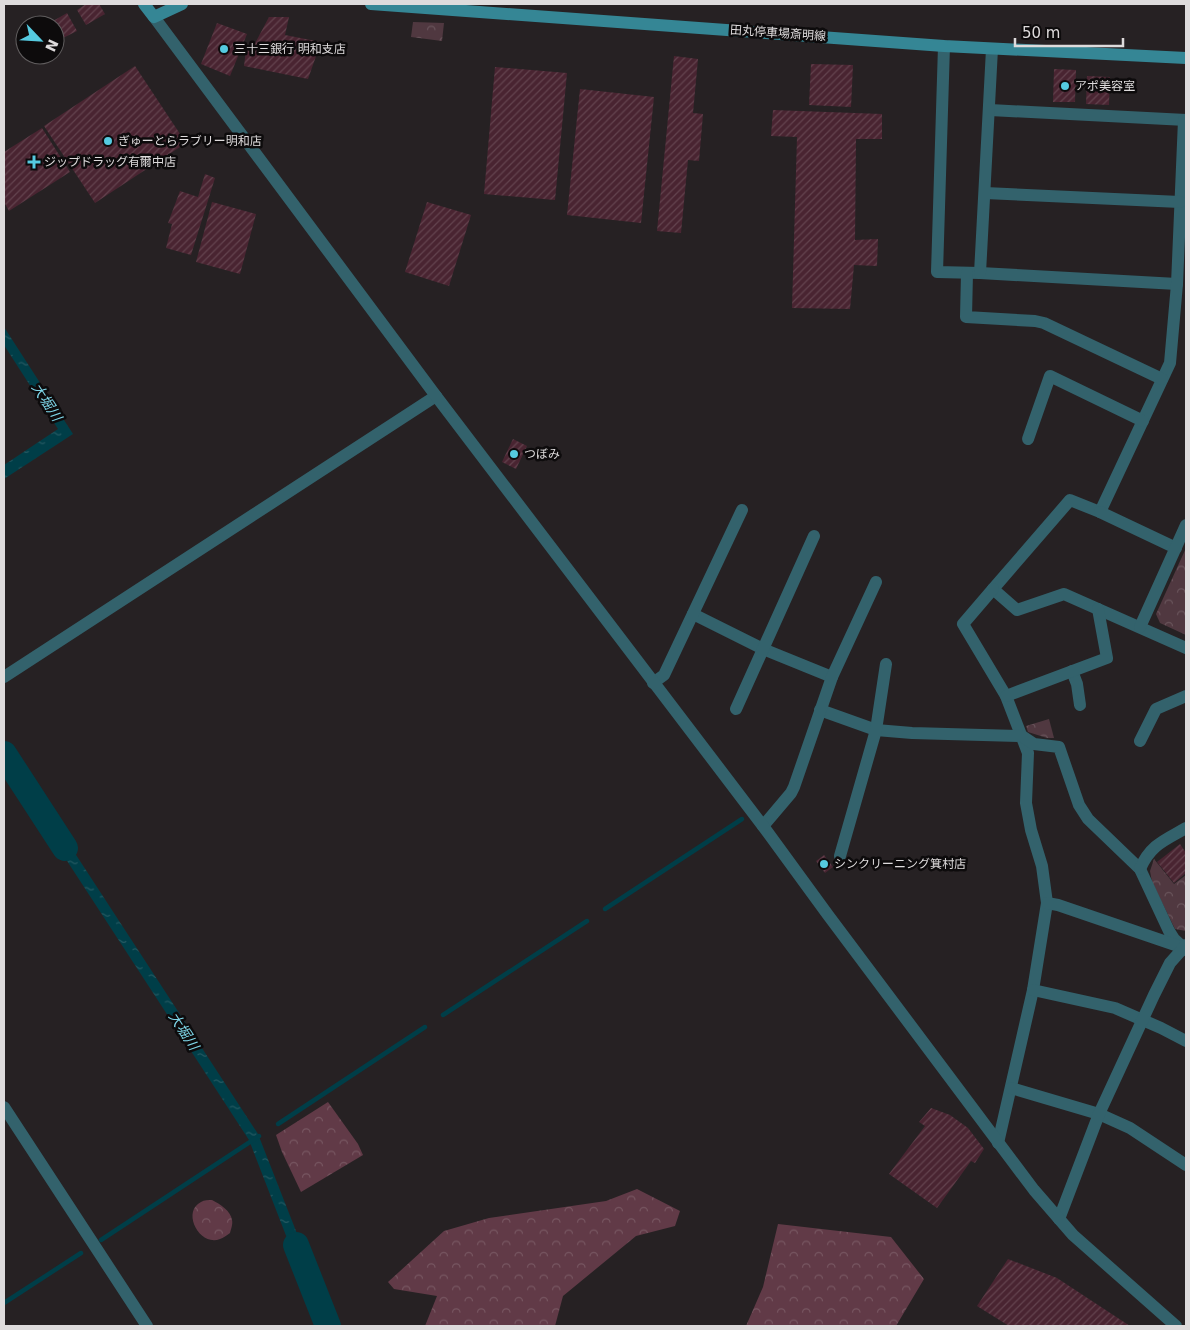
<svg xmlns="http://www.w3.org/2000/svg" width="1190" height="1330" viewBox="0 0 1190 1330" font-family="'DejaVu Sans','Noto Sans JP',sans-serif">
<style>
.forest{fill:url(#forest-crowns)}
.park{fill:url(#park-crowns)}
.water{fill:url(#water-ripples)}
.lines{fill:none;stroke-linecap:round;stroke-linejoin:round}
.stream{stroke:#003e48;stroke-width:4.5}
.river{stroke:#003e48;stroke-width:26}
.building{fill:url(#building-hatch)}
.minor{stroke:#33626c;stroke-width:12}
.tertiary{stroke:#33626c;stroke-width:12}
.secondary{stroke:#358695;stroke-width:12}
.poi-dot{fill:#55cae0;stroke:#0d0b0c;stroke-width:2}
.labels{text-anchor:middle;stroke-width:5;stroke-linejoin:round;paint-order:stroke}
.street-label{font-size:12px;fill:#dedbdc;stroke:#0d0b0c}
.poi-label{font-size:12px;fill:#dedbdc;stroke:#0d0b0c;text-anchor:start}
.water-label{font-size:14px;font-style:italic;fill:#7fd7e9;stroke:#0d0b0c}
</style>
<defs>
<pattern id="forest-crowns" width="20" height="18" patternUnits="userSpaceOnUse" patternTransform="scale(1.25)"><rect width="20" height="18" fill="#613a47"/><path d="M2 6a3 3 0 1 1 6 0M12 15a3 3 0 1 1 6 0" fill="none" stroke="#775661"/></pattern>
<pattern id="park-crowns" width="20" height="18" patternUnits="userSpaceOnUse" patternTransform="scale(1.25)"><rect width="20" height="18" fill="#503840"/><path d="M2 6a3 3 0 1 1 6 0M12 15a3 3 0 1 1 6 0" fill="none" stroke="#69545b"/></pattern>
<pattern id="water-ripples" width="26" height="14" patternUnits="userSpaceOnUse" patternTransform="scale(1.25)"><rect width="26" height="14" fill="#003e48"/><path d="M2 4q2-2 4 0t4 0M15 11q2-2 4 0t4 0" fill="none" stroke="#255962"/></pattern>
<pattern id="building-hatch" width="6" height="6" patternUnits="userSpaceOnUse" patternTransform="scale(1.25)"><rect width="6" height="6" fill="#492431"/><path d="M-1 1l2-2M0 6l6-6M5 7l2-2" fill="none" stroke="#63434e"/></pattern>
</defs>
<rect width="100%" height="100%" fill="#262123"/>
<g class="forest">
<path d="M 328,1102 L 358,1144 L 363,1155 L 301,1192 L 282,1152 L 276,1135 Z"/>
<path d="M 637,1189 L 680,1211 L 675,1226 L 636,1236 L 563,1296 L 555,1326 L 425,1326 L 437,1296 L 394,1289 L 388,1282 L 444,1231 L 489,1218 L 606,1201 Z"/>
<path d="M 212,1200 C 220,1204 231,1211 232,1220 C 233,1224 231,1229 230,1233 C 227,1235 223,1238 220,1239 C 200,1247 181,1212 201,1202 C 204,1200 209,1200 212,1200 Z"/>
<path d="M 778,1224 L 891,1237 L 924,1279 L 896,1326 L 746,1326 L 763,1287 Z"/>
</g>
<g class="park">
<path d="M 413,22 L 444,23 L 442,41 L 411,37 Z"/>
<path d="M 1186,548 L 1186,635 L 1160,623 L 1156,614 Z"/>
<path d="M 1049,719 L 1054,738 L 1047,738 L 1028,732 L 1026,726 Z"/>
<path d="M 1154,859 L 1174,884 L 1186,875 L 1186,931 L 1175,929 L 1152,882 L 1150,871 Z"/>
</g>
<g class="water">
<path d="M 4,327 L 73,434 L 4,479 L 4,465 L 58,429 L 4,345 Z"/>
<path d="M 4,746 L 39,801 L 31,805 L 4,764 Z"/>
<path d="M 50,815 L 258,1134 L 314,1277 L 304,1282 L 249,1140 L 41,821 Z"/>
</g>
<g class="lines">
<g class="stream">
<path d="M 605,909 L 742,819"/>
<path d="M 443,1015 L 587,921"/>
<path d="M 278,1124 L 425,1027"/>
<path d="M 101,1240 L 259,1136"/>
<path d="M 4,1303 L 81,1253"/>
</g>
<g class="river">
<path d="M 4,754 L 65,848"/>
<path d="M 296,1245 L 328,1326"/>
</g>
</g>
<g class="building">
<path d="M 86,4 L 99,4 L 105,14 L 86,25 L 77,10 Z"/>
<path d="M 67,13 L 77,31 L 55,42 L 55,25 L 46,25 Z"/>
<path d="M 269,17 L 289,17 L 285,35 L 321,42 L 308,79 L 244,66 L 246,50 L 251,51 Z"/>
<path d="M 217,23 L 247,34 L 230,76 L 201,64 Z"/>
<path d="M 674,56 L 698,59 L 693,113 L 703,114 L 699,161 L 688,160 L 681,233 L 657,231 Z"/>
<path d="M 811,64 L 853,65 L 851,107 L 809,105 Z"/>
<path d="M 135,66 L 186,143 L 95,203 L 44,126 Z"/>
<path d="M 495,67 L 567,73 L 555,200 L 484,194 Z"/>
<path d="M 1054,69 L 1076,70 L 1075,102 L 1053,102 Z"/>
<path d="M 1087,76 L 1110,77 L 1109,105 L 1086,104 Z"/>
<path d="M 580,89 L 654,97 L 641,223 L 567,215 Z"/>
<path d="M 773,110 L 882,114 L 882,139 L 856,139 L 855,240 L 878,239 L 877,266 L 854,265 L 850,309 L 792,308 L 797,137 L 771,136 Z"/>
<path d="M 42,128 L 70,172 L 9,211 L 4,202 L 4,152 Z"/>
<path d="M 205,174 L 215,178 L 191,255 L 166,248 L 172,224 L 168,223 L 180,191 L 198,197 Z"/>
<path d="M 212,202 L 256,214 L 240,274 L 196,262 Z"/>
<path d="M 427,202 L 471,215 L 449,286 L 405,272 Z"/>
<path d="M 513,439 L 527,446 L 516,469 L 502,462 Z"/>
<path d="M 1180,844 L 1186,853 L 1186,873 L 1174,883 L 1157,862 Z"/>
<path d="M 824,855 L 833,867 L 825,873 L 816,861 Z"/>
<path d="M 931,1108 L 950,1115 L 968,1128 L 984,1149 L 975,1163 L 971,1161 L 937,1208 L 889,1174 L 925,1126 L 919,1122 Z"/>
<path d="M 1008,1259 L 1057,1278 L 1130,1326 L 1009,1326 L 977,1306 Z"/>
</g>
<g class="lines">
<g class="minor">
<path d="M 944,46 L 937,272 L 980,273 L 1177,284"/>
<path d="M 990,110 L 1186,120"/>
<path d="M 1184,120 L 1177,284 L 1170,363 L 1100,512 L 1070,500 L 993,589 L 1017,610 L 1064,594 L 1186,648"/>
<path d="M 985,193 L 1180,202"/>
<path d="M 967,273 L 966,317 L 1035,321 L 1044,323 L 1162,379"/>
<path d="M 980,273 L 992,49"/>
<path d="M 1028,439 L 1050,376 L 1143,421"/>
<path d="M 1100,512 L 1176,548"/>
<path d="M 993,589 L 963,624 L 1006,696 L 1028,753 L 1026,803 L 1031,830 L 1042,866 L 1047,903 L 1033,990 L 998,1143"/>
<path d="M 693,614 L 763,649 L 832,677"/>
<path d="M 1140,627 L 1186,525"/>
<path d="M 1072,671 L 1077,684 L 1080,705"/>
<path d="M 4,677 L 436,396"/>
<path d="M 653,683 L 664,675 L 742,510"/>
<path d="M 1006,696 L 1107,658 L 1098,609"/>
<path d="M 736,709 L 814,536"/>
<path d="M 820,710 L 876,730 L 912,733 L 1022,736 L 1034,744 L 1059,747 L 1079,805 L 1088,819 L 1140,869 L 1169,931 L 1174,939 L 1186,950"/>
<path d="M 1140,741 L 1156,709 L 1186,696"/>
<path d="M 763,826 L 791,793 L 794,787 L 832,677 L 876,582"/>
<path d="M 840,856 L 876,730 L 886,664"/>
<path d="M 1140,869 C 1150,845 1165,840 1186,828"/>
<path d="M 1047,903 L 1058,905 L 1181,947"/>
<path d="M 1033,990 L 1115,1008 L 1161,1028 L 1186,1041"/>
<path d="M 1011,1088 L 1099,1114 L 1130,1128 L 1186,1165"/>
<path d="M 4,1107 L 147,1326"/>
<path d="M 1059,1219 L 1099,1114 L 1154,995 L 1170,963 L 1186,945"/>
</g>
<path class="tertiary" d="M 154,17 L 436,396 L 763,826 L 828,915 L 1034,1190 L 1073,1235 L 1176,1326"/>
<g class="secondary">
<path d="M 144,4 L 154,17 L 182,4"/>
<path d="M 371,4 L 944,46 L 1186,58"/>
</g>
</g>
<g class="poi-dot">
<circle cx="224" cy="49" r="5"/>
<circle cx="1065" cy="86" r="5"/>
<circle cx="108" cy="141" r="5"/>
<path d="M31.5 154.5h5v5h5v5h-5v5h-5v-5h-5v-5h5z"/>
<circle cx="514" cy="454" r="5"/>
<circle cx="824" cy="864" r="5"/>
</g>
<g class="labels">
<g class="street-label">
<text transform="translate(778 33) rotate(4)" y="4">田丸停車場斎明線</text>
</g>
<g class="poi-label">
<text x="234" y="53">三十三銀行 明和支店</text>
<text x="1075" y="90">アポ美容室</text>
<text x="118" y="145">ぎゅーとらラブリー明和店</text>
<text x="44" y="166">ジップドラッグ有爾中店</text>
<text x="524" y="458">つぼみ</text>
<text x="834" y="868">シンクリーニング箕村店</text>
</g>
<g class="water-label">
<text transform="translate(47 402) rotate(57)" y="5">大堀川</text>
<text transform="translate(184 1031) rotate(57)" y="5">大堀川</text>
</g>
</g>
<rect width="1190" height="1330" fill="none" stroke="#dedbdc" stroke-width="10"/>
<g transform="translate(40 40) rotate(115)"><circle r="24" fill="#0d0b0c" stroke="#615e5f"/>
<path d="M0-4L9 19L0 12L-9 19Z" fill="#55cae0"/>
<text y="-8" font-size="14" font-weight="bold" text-anchor="middle" fill="#dedbdc">N</text>
</g>
<path d="M1015 38v8h108v-8" fill="none" stroke="#dedbdc" stroke-width="2.5"/>
<text x="1022" y="38" font-size="15" fill="#dedbdc" stroke="#0d0b0c" stroke-width="4" paint-order="stroke">50 m</text>
</svg>
